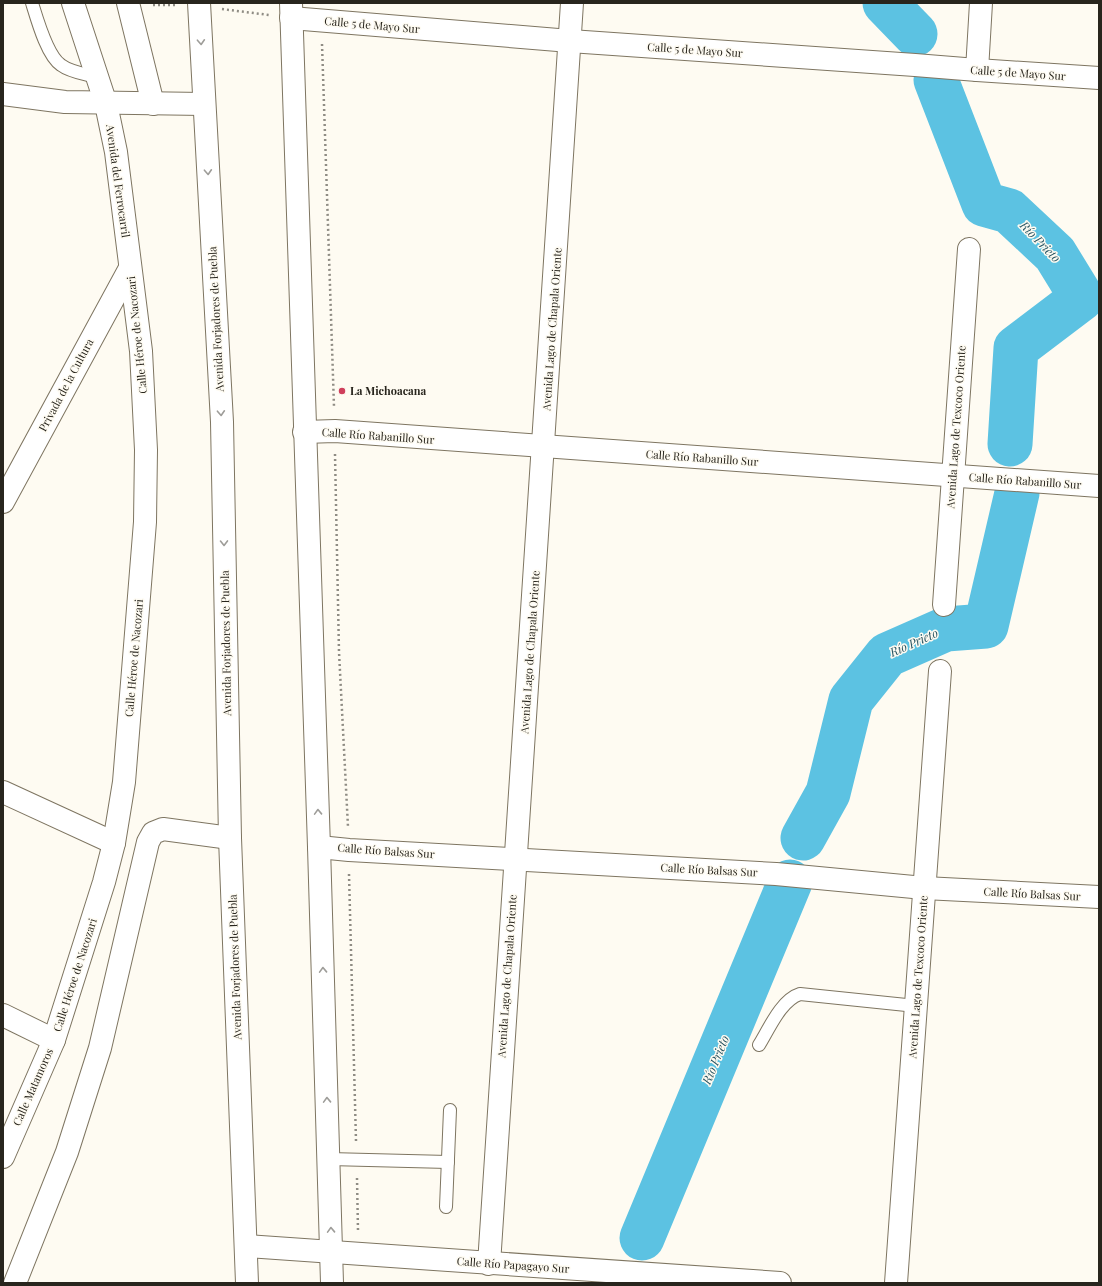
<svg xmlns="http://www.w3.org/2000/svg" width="1102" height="1286" viewBox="0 0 1102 1286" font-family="'Playfair Display',serif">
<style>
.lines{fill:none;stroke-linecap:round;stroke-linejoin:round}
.river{stroke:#5cc2e2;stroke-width:45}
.lane-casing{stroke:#7e7561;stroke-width:14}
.street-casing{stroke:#7e7561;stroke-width:24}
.primary-casing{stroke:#7e7561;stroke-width:24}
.path{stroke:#8f8c84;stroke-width:2.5;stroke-dasharray:2 3;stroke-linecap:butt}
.lane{stroke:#fff;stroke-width:12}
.street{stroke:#fff;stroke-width:22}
.primary{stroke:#fff;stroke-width:22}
.oneway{stroke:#9e9d99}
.poi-dot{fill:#cf3f5b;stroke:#fefbf2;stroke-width:1.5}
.labels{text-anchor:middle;stroke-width:3;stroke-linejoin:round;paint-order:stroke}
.street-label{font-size:11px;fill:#28251d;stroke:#fefbf2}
.poi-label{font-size:11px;font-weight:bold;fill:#28251d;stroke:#fefbf2;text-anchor:start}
.water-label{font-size:12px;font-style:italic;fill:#285462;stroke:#fefbf2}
</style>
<rect width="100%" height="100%" fill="#fefbf2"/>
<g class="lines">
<g class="river">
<path d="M 885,3 L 915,34"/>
<path d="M 936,80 L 984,204 L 1009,211 L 1055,254 L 1082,298 L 1016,348 L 1010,444"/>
<path d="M 803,838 L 828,793 L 851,700 L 887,655 L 946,629 L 986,626 L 1017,493"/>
<path d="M 642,1238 L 790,882"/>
</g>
<defs>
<g id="lane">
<path d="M 32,3 C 37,19 47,56 61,65 C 70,72 85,74 96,77"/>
<path d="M 759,1045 C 769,1029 781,1000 800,994 L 916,1006"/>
<path d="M 329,1159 L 448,1162"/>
<path d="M 446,1207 L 450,1110"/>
</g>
<g id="street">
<path d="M 128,3 L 153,104"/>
<path d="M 291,18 L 570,41 L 915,65 L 977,70 L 1099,78"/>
<path d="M 977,70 L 981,3"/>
<path d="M 3,94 L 65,102 L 204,104"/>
<path d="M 304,432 L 335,431 L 1099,486"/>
<path d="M 3,502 L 130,268"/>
<path d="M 944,605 L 969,249"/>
<path d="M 3,792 L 114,843"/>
<path d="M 319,847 L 349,850 L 776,874 L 924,888 L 1099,897"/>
<path d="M 3,1015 L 54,1040"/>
<path d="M 3,1157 L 54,1040 L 104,882 L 114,843 L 124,782 L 145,522 L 146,450 L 141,351 L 116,152 L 106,104 L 73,3"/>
<path d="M 246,1246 L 780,1283"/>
<path d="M 489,1264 C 516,843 547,423 572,3"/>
<path d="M 15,1283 L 67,1152 L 100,1048 L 148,842 L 153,833 L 163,829 L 230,838"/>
<path d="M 896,1283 L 940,671"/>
</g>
<g id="primary">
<path d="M 199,3 L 222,422 L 230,838 L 247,1283"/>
<path d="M 291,3 L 319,847 L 332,1283"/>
</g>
</defs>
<use href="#lane" class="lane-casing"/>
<use href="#street" class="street-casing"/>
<use href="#primary" class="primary-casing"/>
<g class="path">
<path d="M 153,5 L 176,5"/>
<path d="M 222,9 L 269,15"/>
<path d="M 322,44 L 334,407"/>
<path d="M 335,454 L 339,652 L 348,827"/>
<path d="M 349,874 L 356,1141"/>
<path d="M 357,1178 L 358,1231"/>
</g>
<use href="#lane" class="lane"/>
<use href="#street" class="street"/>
<use href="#primary" class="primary"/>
</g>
<defs><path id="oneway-chevron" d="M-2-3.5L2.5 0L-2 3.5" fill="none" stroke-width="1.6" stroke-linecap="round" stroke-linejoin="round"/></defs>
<g class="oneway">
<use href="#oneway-chevron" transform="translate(201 42) rotate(87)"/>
<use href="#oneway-chevron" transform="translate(208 172) rotate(87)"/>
<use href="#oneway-chevron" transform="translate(221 413) rotate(87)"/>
<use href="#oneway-chevron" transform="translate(224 543) rotate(89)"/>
<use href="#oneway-chevron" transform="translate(318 812) rotate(-92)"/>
<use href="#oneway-chevron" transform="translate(323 970) rotate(-92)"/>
<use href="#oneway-chevron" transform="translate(327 1100) rotate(-92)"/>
<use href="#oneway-chevron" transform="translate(331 1230) rotate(-92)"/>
</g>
<circle class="poi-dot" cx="342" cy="391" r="4"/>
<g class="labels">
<g class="street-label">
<text transform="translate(372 25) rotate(5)" y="4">Calle 5 de Mayo Sur</text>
<text transform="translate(695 50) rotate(4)" y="4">Calle 5 de Mayo Sur</text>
<text transform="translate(1018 73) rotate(4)" y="4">Calle 5 de Mayo Sur</text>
<text transform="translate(118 181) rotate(82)" y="4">Avenida del Ferrocarril</text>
<text transform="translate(216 319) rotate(-93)" y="4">Avenida Forjadores de Puebla</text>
<text transform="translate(552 329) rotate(-86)" y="4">Avenida Lago de Chapala Oriente</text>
<text transform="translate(137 335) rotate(-96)" y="4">Calle Héroe de Nacozari</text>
<text transform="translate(66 385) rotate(-62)" y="4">Privada de la Cultura</text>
<text transform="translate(956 427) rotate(-86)" y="4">Avenida Lago de Texcoco Oriente</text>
<text transform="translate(378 436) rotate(4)" y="4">Calle Río Rabanillo Sur</text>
<text transform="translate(702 458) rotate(4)" y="4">Calle Río Rabanillo Sur</text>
<text transform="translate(1025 481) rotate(4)" y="4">Calle Río Rabanillo Sur</text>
<text transform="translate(226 643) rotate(-91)" y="4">Avenida Forjadores de Puebla</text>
<text transform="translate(530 652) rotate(-86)" y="4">Avenida Lago de Chapala Oriente</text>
<text transform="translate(134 658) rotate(-85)" y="4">Calle Héroe de Nacozari</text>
<text transform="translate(386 851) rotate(4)" y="4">Calle Río Balsas Sur</text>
<text transform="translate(709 870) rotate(3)" y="4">Calle Río Balsas Sur</text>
<text transform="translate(1032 894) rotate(3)" y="4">Calle Río Balsas Sur</text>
<text transform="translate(235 967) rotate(-92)" y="4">Avenida Forjadores de Puebla</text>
<text transform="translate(75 975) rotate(-72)" y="4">Calle Héroe de Nacozari</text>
<text transform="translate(507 976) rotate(-86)" y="4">Avenida Lago de Chapala Oriente</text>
<text transform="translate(918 977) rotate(-86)" y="4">Avenida Lago de Texcoco Oriente</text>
<text transform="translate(33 1087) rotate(-66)" y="4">Calle Matamoros</text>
<text transform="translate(513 1265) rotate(4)" y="4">Calle Río Papagayo Sur</text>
</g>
<g class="poi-label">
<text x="350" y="395">La Michoacana</text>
</g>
<g class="water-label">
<text transform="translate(1040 242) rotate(46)" y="4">Río Prieto</text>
<text transform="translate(914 643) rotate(-24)" y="4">Río Prieto</text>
<text transform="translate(716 1060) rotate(-68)" y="4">Río Prieto</text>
</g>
</g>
<rect width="1102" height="1286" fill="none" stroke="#28251d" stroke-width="8"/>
</svg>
